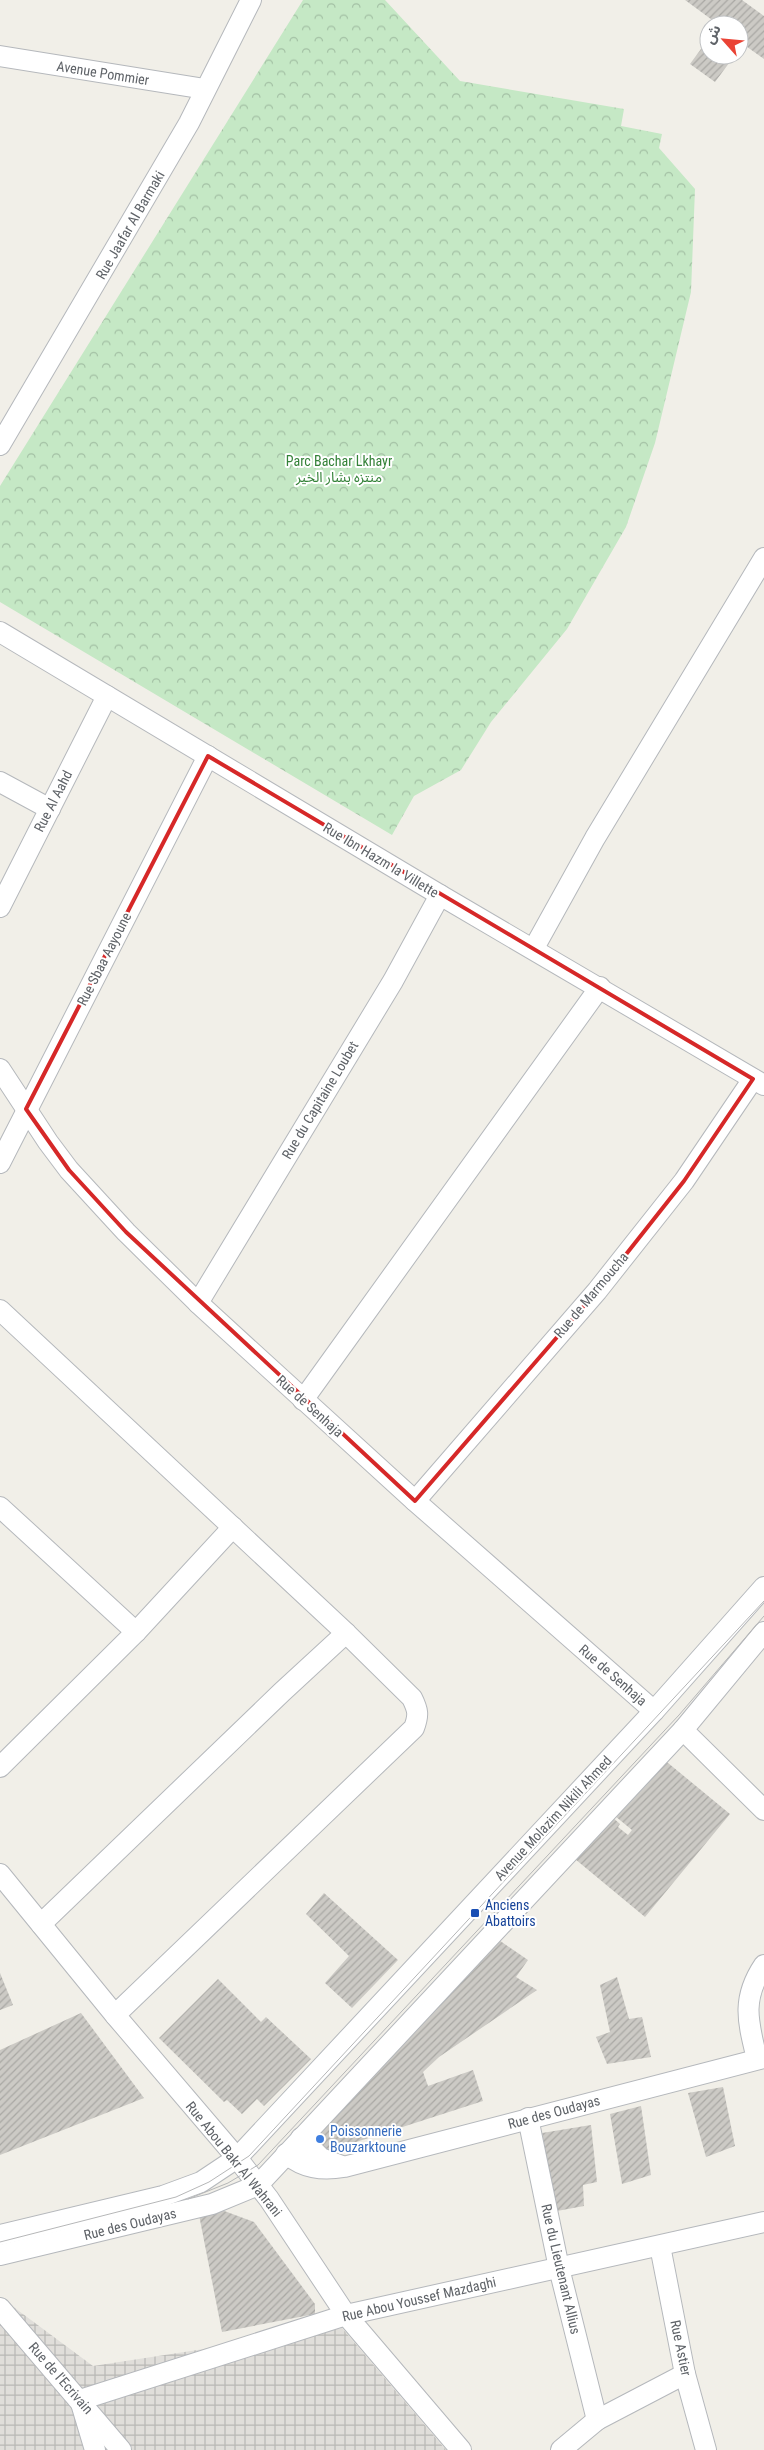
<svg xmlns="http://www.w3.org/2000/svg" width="764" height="2450" viewBox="0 0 764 2450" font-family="'Roboto Condensed','Noto Sans Arabic',sans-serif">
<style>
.industrial{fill:url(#industrial-grid)}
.park{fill:url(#park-crowns)}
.building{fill:url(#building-hatch)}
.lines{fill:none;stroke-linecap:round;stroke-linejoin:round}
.minor-casing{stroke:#b5b8bc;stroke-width:22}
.minor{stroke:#fff;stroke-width:20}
.tram{stroke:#b6b7b8;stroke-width:1}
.marked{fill:none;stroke:#d62828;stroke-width:4;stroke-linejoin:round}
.transit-dot{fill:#1a4fb4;stroke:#fff;stroke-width:2}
.shop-dot{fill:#3f7fe0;stroke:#fff;stroke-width:2}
.labels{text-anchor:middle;stroke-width:4;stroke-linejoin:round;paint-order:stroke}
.street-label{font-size:14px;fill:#5f6368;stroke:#fff}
.park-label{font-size:14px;fill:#348238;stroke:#fff}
.transit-label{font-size:14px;fill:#164399;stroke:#fff;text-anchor:start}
.shop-label{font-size:14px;fill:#366cbe;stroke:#fff;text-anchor:start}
</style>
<defs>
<pattern id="industrial-grid" width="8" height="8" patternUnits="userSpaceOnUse" patternTransform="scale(1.25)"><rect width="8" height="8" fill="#e0deda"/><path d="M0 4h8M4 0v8" fill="none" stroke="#b9b8b5"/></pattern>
<pattern id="park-crowns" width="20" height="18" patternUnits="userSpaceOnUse" patternTransform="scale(1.25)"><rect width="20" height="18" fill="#c5e8c5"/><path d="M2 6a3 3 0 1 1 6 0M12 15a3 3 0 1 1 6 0" fill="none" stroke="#a3c0a4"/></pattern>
<pattern id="building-hatch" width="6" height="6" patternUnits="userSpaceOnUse" patternTransform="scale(1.25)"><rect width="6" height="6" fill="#cccac5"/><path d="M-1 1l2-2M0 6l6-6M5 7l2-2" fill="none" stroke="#a9a8a4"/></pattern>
</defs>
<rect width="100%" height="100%" fill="#f1efe8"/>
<path class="industrial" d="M 0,2297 L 93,2366 L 342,2328 L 446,2450 L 0,2450 Z"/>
<path class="park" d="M 303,0 L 385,0 L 460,81 L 624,109 L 621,126 L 662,134 L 659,148 L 695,189 L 691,292 L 655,443 L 626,527 L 567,629 L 491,722 L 461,770 L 414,796 L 392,835 L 0,602 L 0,486 Z"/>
<g class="building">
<path d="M 685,0 L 742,0 L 764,16 L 764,59 L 743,44 L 739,49 L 739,25 L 719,25 Z"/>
<path d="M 709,38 L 709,55 L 735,55 L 715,82 L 690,64 Z"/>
<path d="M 662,1758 L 730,1814 L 645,1917 L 575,1859 L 611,1816 L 620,1824 L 618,1827 L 628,1835 L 632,1830 L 615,1816 Z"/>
<path d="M 324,1893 L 398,1960 L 352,2008 L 325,1983 L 349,1956 L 306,1914 Z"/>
<path d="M 496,1938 L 528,1960 L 516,1977 L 537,1990 L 439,2057 L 423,2072 L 428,2086 L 473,2070 L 483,2101 L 322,2153 L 312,2135 Z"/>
<path d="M 0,1973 L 13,2005 L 0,2010 Z"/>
<path d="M 617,1977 L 629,2019 L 642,2017 L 651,2057 L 607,2064 L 596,2037 L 610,2032 L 600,1985 Z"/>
<path d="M 218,1979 L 261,2022 L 266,2017 L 311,2059 L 264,2106 L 257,2099 L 242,2114 L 227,2100 L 224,2102 L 159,2038 Z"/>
<path d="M 81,2013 L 144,2098 L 0,2155 L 0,2050 Z"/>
<path d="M 723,2087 L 735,2146 L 706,2157 L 688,2093 Z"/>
<path d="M 641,2106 L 651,2175 L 622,2184 L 610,2114 Z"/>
<path d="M 591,2125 L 597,2182 L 583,2185 L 584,2206 L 557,2211 L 542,2133 Z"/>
<path d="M 219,2209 L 254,2222 L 315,2304 L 315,2314 L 222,2332 L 199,2215 Z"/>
</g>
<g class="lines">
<defs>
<g id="minor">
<path d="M 0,56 L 205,89"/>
<path d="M 0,445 L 189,123 L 251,0"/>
<path d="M 0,632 L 440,895 L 764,1085"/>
<path d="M 0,782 L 50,809"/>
<path d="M 0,907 L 107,696"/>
<path d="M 534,948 L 595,838 L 764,558"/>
<path d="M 0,1069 L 48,1142 L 69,1170 L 126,1232 L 198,1303 L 415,1501 L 654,1711"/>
<path d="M 0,1163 L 208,756"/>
<path d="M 198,1303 L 393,981 L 440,895"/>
<path d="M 0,1310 L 346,1633 L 412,1698 C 418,1710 419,1715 414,1728 L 115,2015"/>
<path d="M 303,1400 L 600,987"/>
<path d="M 415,1501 L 597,1291 L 684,1181 L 753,1079"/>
<path d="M 0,1507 L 136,1632"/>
<path d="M 683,1730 L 764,1810"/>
<path d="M 0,1767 L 136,1632 L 233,1527"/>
<path d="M 0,1874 L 115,2015 L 237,2158 L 269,2199 L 346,2315 L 461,2450"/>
<path d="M 41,1924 L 282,1692 L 346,1633"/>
<path d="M 757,2059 C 748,2022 741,1999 764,1965"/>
<path d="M 528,2118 L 559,2268 L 597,2420"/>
<path d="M 301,2138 L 321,2158 L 342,2166"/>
<path d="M 286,2154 C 304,2168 321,2171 344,2167 L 764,2058"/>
<path d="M 0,2235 L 163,2196 L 201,2182 L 237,2158 L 654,1711 L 764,1587"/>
<path d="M 660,2246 L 685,2374 L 706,2450"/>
<path d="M 0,2255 L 212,2204 L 258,2185 L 683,1730 L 764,1632"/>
<path d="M 0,2308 L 121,2450"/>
<path d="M 95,2450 L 80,2400 L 346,2315 L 764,2222"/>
<path d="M 561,2450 L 597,2420 L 685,2374"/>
</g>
</defs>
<use href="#minor" class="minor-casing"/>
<use href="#minor" class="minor"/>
<g class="tram">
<path d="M 188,2199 L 228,2183 L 258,2165 L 679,1715 L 764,1616"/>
<path d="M 0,2242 L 176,2197 L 209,2182 L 249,2156 L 764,1601"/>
</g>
</g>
<path class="marked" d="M 208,756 L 753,1079 L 684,1181 L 597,1291 L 415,1501 L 126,1232 L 69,1170 L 26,1109 Z"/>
<rect class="transit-dot" x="470" y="1908" width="10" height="10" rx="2.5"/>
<circle class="shop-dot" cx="320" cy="2139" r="5"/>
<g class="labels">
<g class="street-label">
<text transform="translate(103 73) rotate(9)" y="5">Avenue Pommier</text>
<text transform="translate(130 225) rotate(-60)" y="5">Rue Jaafar Al Barmaki</text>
<text transform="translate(53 801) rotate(-63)" y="5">Rue Al Aahd</text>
<text transform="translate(381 860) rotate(31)" y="5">Rue Ibn Hazm la Villette</text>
<text transform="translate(104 959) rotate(-63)" y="5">Rue Sbaa Aayoune</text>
<text transform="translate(320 1100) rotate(-59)" y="5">Rue du Capitaine Loubet</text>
<text transform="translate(591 1295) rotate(-50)" y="5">Rue de Marmoucha</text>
<text transform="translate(310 1406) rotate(42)" y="5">Rue de Senhaja</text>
<text transform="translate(613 1675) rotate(41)" y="5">Rue de Senhaja</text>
<text transform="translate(553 1818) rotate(-47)" y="5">Avenue Molazim Nikili Ahmed</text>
<text transform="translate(554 2112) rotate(-15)" y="5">Rue des Oudayas</text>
<text transform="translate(234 2159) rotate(51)" y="5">Rue Abou Bakr Al Wahrani</text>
<text transform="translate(130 2224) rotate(-14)" y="5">Rue des Oudayas</text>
<text transform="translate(561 2269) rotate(77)" y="5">Rue du Lieutenant Allius</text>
<text transform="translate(419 2299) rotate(-13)" y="5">Rue Abou Youssef Mazdaghi</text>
<text transform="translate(681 2348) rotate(78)" y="5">Rue Astier</text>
<text transform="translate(61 2378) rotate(49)" y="5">Rue de l'Ecrivain</text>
</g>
<g class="park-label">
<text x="339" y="466">Parc Bachar Lkhayr<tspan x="339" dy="16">منتزه بشار الخير</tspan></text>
</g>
<g class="transit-label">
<text x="485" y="1910">Anciens<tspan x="485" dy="16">Abattoirs</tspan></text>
</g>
<g class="shop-label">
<text x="330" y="2136">Poissonnerie<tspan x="330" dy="16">Bouzarktoune</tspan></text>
</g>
</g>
<g transform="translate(724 40) rotate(297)"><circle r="24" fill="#ffffff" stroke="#bfc1c3"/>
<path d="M0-4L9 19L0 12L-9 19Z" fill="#ea4335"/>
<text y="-8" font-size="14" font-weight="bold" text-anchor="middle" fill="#5f6368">ش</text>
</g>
</svg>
